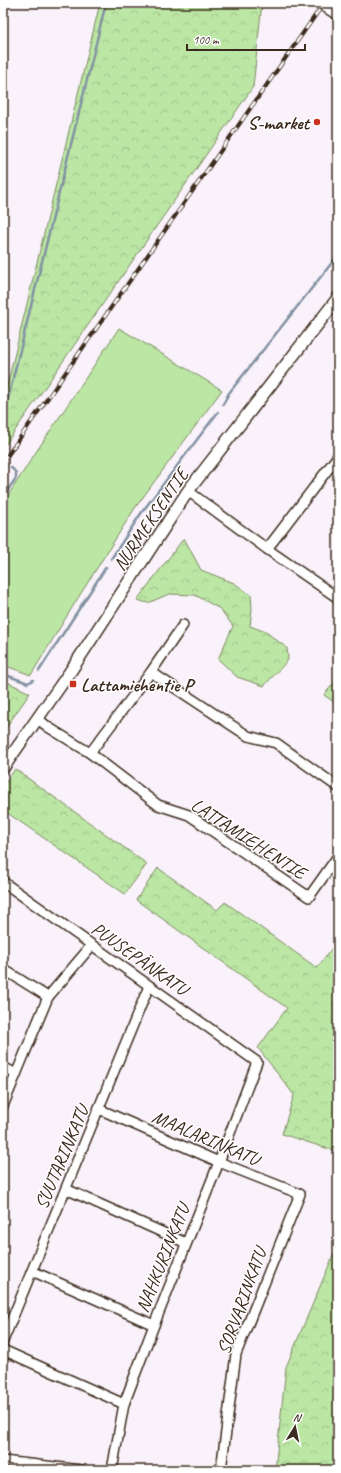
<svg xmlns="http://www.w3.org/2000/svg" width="341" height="1473" viewBox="0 0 341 1473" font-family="Caveat,sans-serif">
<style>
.green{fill:#bbe6a4;stroke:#7b8861}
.forest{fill:url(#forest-crowns);stroke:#7b8861}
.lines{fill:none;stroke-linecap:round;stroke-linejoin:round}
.stream{stroke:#8291a2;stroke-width:2.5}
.minor-casing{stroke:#3b2a1e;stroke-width:12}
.tertiary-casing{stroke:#3b2a1e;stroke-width:14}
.secondary-casing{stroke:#3b2a1e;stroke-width:16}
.minor{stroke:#fff;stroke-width:9}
.tertiary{stroke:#fff;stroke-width:11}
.secondary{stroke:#fff;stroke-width:13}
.rail-casing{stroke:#3b2a1e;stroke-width:4}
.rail{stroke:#fff;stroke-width:2.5;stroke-dasharray:8;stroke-linecap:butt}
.poi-dot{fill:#c8321e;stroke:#fff;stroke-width:1.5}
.labels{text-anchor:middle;stroke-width:3;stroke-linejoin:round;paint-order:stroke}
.poi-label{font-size:19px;font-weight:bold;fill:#3b2a1e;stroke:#fff;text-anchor:end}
.street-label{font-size:19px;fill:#3b2a1e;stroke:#fff}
</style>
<defs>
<pattern id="forest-crowns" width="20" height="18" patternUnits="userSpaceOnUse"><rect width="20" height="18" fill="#bbe6a4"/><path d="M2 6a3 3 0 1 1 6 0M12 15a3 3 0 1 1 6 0" fill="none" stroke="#a2c58d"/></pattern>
</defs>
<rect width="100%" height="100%" fill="#faf2fa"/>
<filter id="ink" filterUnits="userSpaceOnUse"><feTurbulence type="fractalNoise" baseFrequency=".025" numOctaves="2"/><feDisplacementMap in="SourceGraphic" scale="8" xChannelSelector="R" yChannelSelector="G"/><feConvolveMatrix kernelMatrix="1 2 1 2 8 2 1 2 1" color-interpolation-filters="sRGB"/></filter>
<g filter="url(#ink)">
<path class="green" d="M 119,328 L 222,390 L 135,508 L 78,598 L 31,675 L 3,665 L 3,503 L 36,452 Z"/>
<g class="forest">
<path d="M 100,3 L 262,3 L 253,87 L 3,448 L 3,394 L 6,390 Z"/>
<path d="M 184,538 L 201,570 L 234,583 L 251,595 L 252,609 L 250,626 L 266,632 L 287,648 L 288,660 L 264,686 L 237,677 L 218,659 L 233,626 L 220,609 L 195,595 L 169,594 L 148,603 L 137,600 Z"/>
<path d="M 338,678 L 338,705 L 324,695 Z"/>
<path d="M 3,680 L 30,693 L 3,732 Z"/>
<path d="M 15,769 L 147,864 L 125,894 L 3,810 L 3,786 Z"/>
<path d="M 158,868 L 217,910 L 225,902 L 317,968 L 338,940 L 338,1152 L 282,1134 L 294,1095 L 258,1048 L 287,1008 L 136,900 Z"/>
<path d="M 338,1244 L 338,1470 L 275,1470 L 286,1367 Z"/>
</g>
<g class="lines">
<g class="stream">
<path d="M 223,404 L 229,393 L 338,255"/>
<path d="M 3,419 L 106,3"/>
<path d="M 3,497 L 16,478 L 16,473 L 11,467"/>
<path d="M 111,559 L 142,512 L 218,412"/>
<path d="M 39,671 L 106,567"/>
<path d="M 3,674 L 28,683 L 33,680"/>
</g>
<defs>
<g id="minor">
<path d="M 188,491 L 267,549 L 338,598"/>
<path d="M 267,549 L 338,456"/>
<path d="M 151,672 L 248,736 L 276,743 L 338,787"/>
<path d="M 38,719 L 48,727 L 90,753 L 158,805 L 189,815 L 309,897 L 338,856"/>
<path d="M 90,753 L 151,672 L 183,625"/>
<path d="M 3,882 L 257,1062 L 219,1162 L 154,1325 L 124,1404 L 112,1470"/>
<path d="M 3,969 L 48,997"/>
<path d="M 3,1067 L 16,1074"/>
<path d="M 3,1106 L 48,997 L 92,945"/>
<path d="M 99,1109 L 219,1162 L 300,1194 L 236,1354 L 221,1470"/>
<path d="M 66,1189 L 186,1243"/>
<path d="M 32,1271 L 154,1325"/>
<path d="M 3,1341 L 149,986"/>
<path d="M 3,1350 L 124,1404"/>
<path d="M 3,1461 L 82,1470"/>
</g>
<path id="tertiary" d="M 3,768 L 72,669 L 188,491 L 338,298"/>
<path id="secondary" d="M 322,3 L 338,13"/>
</defs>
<use href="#minor" class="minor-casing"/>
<use href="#tertiary" class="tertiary-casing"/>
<use href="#secondary" class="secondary-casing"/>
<use href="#minor" class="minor"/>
<use href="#tertiary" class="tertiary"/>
<use href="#secondary" class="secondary"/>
<defs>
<path id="rail" d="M 3,462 L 324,3"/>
</defs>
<use href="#rail" class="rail-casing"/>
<use href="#rail" class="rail"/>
</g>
</g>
<g class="poi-dot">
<circle cx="317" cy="122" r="4"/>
<rect x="69" y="680" width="8" height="8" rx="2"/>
</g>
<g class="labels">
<g class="poi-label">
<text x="309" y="129">S-market</text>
<text x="81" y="691" text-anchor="start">Lattamiehentie P</text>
</g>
<g class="street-label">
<text transform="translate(150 519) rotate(-56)" y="7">NURMEKSENTIE</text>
<text transform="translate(249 838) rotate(33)" y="7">LATTAMIEHENTIE</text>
<text transform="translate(140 958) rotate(35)" y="7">PUUSEPÄNKATU</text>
<text transform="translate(206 1137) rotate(23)" y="7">MAALARINKATU</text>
<text transform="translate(61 1157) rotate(-67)" y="7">SUUTARINKATU</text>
<text transform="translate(162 1258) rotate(-68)" y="7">NAHKURINKATU</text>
<text transform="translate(241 1301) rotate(-70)" y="7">SORVARINKATU</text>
</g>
</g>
<rect width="341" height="1473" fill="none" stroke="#fff" stroke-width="16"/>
<rect x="8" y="8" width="325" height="1457" fill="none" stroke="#3b2a1e" stroke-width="1.5" filter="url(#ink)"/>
<g transform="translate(295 1427) rotate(10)" stroke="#ffffff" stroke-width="3" paint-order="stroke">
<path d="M0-3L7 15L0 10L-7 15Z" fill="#3b2a1e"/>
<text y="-6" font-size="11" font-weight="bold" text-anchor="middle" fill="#3b2a1e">N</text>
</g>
<path d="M187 44v6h118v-6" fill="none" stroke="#3b2a1e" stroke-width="2"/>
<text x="193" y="44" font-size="12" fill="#3b2a1e" stroke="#ffffff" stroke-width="3" paint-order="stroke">100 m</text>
</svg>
